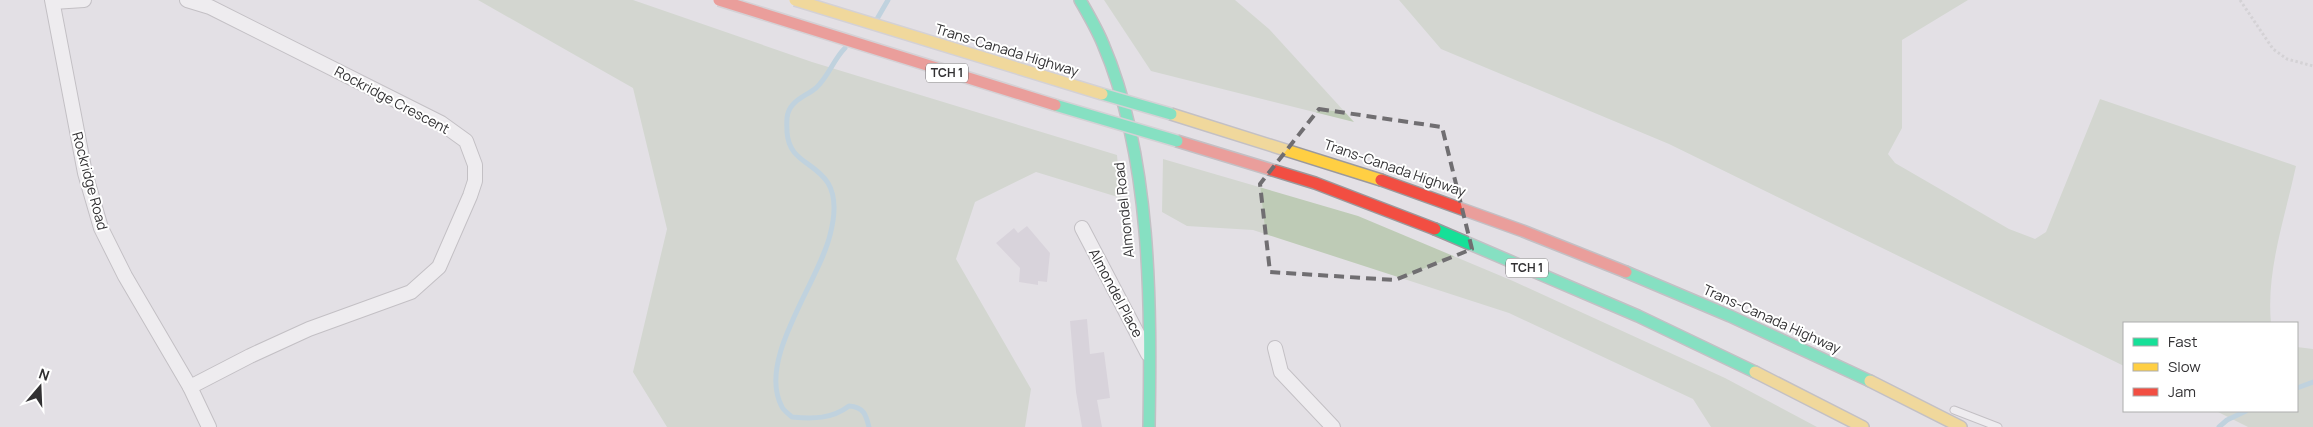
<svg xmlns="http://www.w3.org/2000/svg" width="2313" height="427" viewBox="0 0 2313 427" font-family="Manrope,sans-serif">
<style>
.green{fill:#becbb6}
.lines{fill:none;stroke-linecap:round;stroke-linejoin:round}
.stream{stroke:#96c1d6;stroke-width:5}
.building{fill:#cbc4cf}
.lane-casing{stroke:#9b999c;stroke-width:9}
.street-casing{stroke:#9b999c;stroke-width:16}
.fast-casing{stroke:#9b999c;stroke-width:14}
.slow-casing{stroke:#9b999c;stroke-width:14}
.jam-casing{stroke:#9b999c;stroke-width:14}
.path{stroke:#c1c1c2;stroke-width:3;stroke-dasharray:2.5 2.5;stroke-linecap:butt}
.lane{stroke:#fbfafb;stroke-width:7}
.street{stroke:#fbfafb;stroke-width:14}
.fast{stroke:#16e098;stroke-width:11}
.slow{stroke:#ffcf43;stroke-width:11}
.jam{stroke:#f24e42;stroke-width:11}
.fast-bridge-casing{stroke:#c0bfc1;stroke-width:14;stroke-linecap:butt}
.slow-bridge-casing{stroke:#c0bfc1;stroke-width:14;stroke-linecap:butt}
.jam-bridge-casing{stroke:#c0bfc1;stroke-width:14;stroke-linecap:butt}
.fast-bridge{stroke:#16e098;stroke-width:11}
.slow-bridge{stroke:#ffcf43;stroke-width:11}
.jam-bridge{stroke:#f24e42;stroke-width:11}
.marked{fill:none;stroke:#706e71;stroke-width:4;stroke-dasharray:10 6;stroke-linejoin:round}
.labels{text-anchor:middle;stroke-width:4;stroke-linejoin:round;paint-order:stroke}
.shield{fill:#fff;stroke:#706f70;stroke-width:1}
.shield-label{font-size:12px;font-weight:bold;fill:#323133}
.street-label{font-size:14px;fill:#323133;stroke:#fff}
</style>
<rect width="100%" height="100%" fill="#e3e0e5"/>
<g class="green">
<path d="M 478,0 L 633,0 L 812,62 L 1117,155 L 1121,198 L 1036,172 L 975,202 L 956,259 L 1031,389 L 1025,427 L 667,427 L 633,372 L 667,229 L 633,88 Z"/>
<path d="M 1104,0 L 1235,0 L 1269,29 L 1354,122 L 1151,71 Z"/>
<path d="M 1399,0 L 1968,0 L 1902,40 L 1902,128 L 1888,154 L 1895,163 L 2009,229 L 2035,239 L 2046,232 L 2100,99 L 2296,166 C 2285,218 2266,270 2271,323 L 2124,323 L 2124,366 L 1669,144 L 1441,49 Z"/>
<path d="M 1163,159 L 1358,216 L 1513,281 L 1725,378 L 1817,427 L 1711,427 L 1693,399 L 1509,313 L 1253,230 L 1187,226 L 1162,212 Z"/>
<path d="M 2297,347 L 2313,349 L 2313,427 L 2248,427 L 2216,411 L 2297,411 Z"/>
</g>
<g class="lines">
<g class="stream">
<path d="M 877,19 L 888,0"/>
<path d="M 845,48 C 833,60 829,76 816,88 C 806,96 792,100 788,113 C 786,119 787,125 787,132 C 789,162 814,161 828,183 C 837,198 834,220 830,235 C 819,282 756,360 782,407 C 784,411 789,414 792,417 C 813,419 832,419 849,406 C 864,407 866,415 869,427"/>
<path d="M 2297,388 L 2313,382"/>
<path d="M 2219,427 L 2227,420 L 2246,411"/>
</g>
</g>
<g class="building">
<path d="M 1027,226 L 1050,253 L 1047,282 L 1038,281 L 1038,285 L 1019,282 L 1020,268 L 996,243 L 1014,228 L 1018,233 Z"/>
<path d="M 1087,319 L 1090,354 L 1104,352 L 1110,398 L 1097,400 L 1102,427 L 1082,427 L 1076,392 L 1070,321 Z"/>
</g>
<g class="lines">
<defs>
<path id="lane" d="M 1954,410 L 1998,427"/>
<g id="street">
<path d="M 52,0 L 85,173 L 101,228 L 125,276 L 190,387 L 209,427"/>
<path d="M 187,0 L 210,7 L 441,123 L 466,141 L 475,165 L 475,181 L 470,196 L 439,267 L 411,292 L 309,329 L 250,356 L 190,387"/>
<path d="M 53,2 L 84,0"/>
<path d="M 1082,228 L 1148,354"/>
<path d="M 1275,348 L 1281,372 L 1333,427"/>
</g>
<g id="fast">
<path d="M 1080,0 C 1088,14 1097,29 1103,44 C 1152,158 1151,305 1149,427"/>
<path d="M 1435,229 L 1638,316 L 1755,372"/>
<path d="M 1626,272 L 1730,316 L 1870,381"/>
</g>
<g id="slow">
<path d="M 1171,114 L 1381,180"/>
<path d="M 1755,372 L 1863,427"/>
<path d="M 1870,381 L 1961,427"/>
</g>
<g id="jam">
<path d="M 1177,141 L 1315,183 L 1435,229"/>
<path d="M 1381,180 L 1523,231 L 1626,272"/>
</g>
</defs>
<use href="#lane" class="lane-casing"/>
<use href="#street" class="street-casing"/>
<use href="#fast" class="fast-casing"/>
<use href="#slow" class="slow-casing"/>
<use href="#jam" class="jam-casing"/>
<path class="path" d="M 2240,0 L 2273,49 L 2287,59 L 2313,66"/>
<use href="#lane" class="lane"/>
<use href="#street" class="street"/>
<use href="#fast" class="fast"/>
<use href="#slow" class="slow"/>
<use href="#jam" class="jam"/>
<defs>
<g id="fast-bridge">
<path d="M 1102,94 L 1171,114"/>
<path d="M 1055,105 L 1177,141"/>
</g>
<path id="slow-bridge" d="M 795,0 L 1102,94"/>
<path id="jam-bridge" d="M 719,0 L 1055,105"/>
</defs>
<use href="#fast-bridge" class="fast-bridge-casing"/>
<use href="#slow-bridge" class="slow-bridge-casing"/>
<use href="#jam-bridge" class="jam-bridge-casing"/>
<use href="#fast-bridge" class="fast-bridge"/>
<use href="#slow-bridge" class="slow-bridge"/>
<use href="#jam-bridge" class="jam-bridge"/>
</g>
<path d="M0 0H2313V427H0ZM 1319,109 L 1442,127 L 1472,249 L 1395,280 L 1270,272 L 1260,184 Z" fill="#e3e0e5" fill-opacity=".55" fill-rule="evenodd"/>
<path class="marked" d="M 1319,109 L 1442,127 L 1472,249 L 1395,280 L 1270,272 L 1260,184 Z"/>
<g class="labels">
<g class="shield">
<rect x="926" y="63.5" width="42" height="19" rx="4"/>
<rect x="1506" y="258.5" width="42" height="19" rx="4"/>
</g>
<g class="shield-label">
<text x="947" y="77">TCH 1</text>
<text x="1527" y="272">TCH 1</text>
</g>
<g class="street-label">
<text transform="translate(1007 50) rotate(17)" y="5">Trans-Canada Highway</text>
<text transform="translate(392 100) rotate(28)" y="5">Rockridge Crescent</text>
<text transform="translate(1395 168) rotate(19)" y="5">Trans-Canada Highway</text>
<text transform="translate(90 181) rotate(75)" y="5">Rockridge Road</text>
<text transform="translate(1124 210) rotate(-96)" y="5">Almondel Road</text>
<text transform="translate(1116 293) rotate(62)" y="5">Almondel Place</text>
<text transform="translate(1772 319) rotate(24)" y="5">Trans-Canada Highway</text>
</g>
</g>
<rect x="2123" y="322" width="175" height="90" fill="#ffffff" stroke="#adadad"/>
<rect x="2133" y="338" width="25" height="8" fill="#16e098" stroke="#adadad"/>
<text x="2168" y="347" font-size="15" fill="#323133">Fast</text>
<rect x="2133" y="363" width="25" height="8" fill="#ffcf43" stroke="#adadad"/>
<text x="2168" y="372" font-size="15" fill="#323133">Slow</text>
<rect x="2133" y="388" width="25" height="8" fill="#f24e42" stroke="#adadad"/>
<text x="2168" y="397" font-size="15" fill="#323133">Jam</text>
<g transform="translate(40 387) rotate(19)" stroke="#ffffff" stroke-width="4" paint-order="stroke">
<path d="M0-4L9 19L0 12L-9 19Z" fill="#323133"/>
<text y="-8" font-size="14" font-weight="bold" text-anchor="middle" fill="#323133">N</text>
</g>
</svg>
